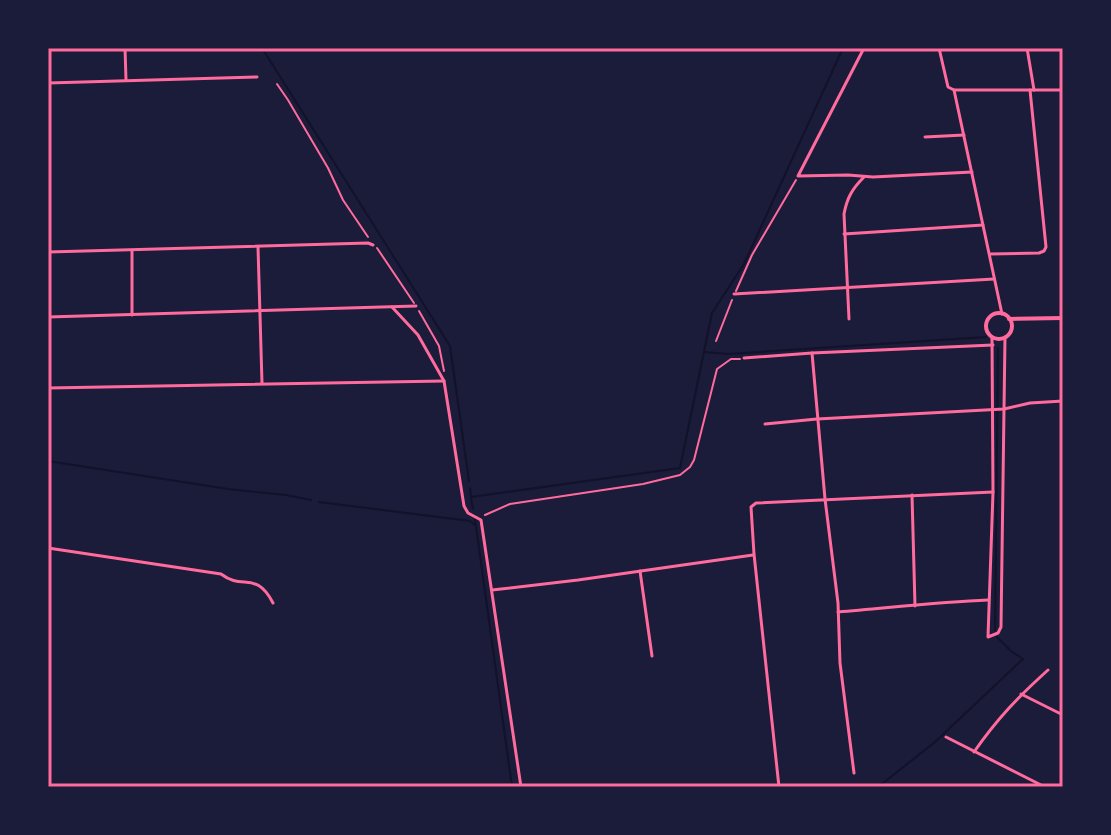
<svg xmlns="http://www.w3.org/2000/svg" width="1111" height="835" viewBox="0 0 1111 835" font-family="'PT Serif',serif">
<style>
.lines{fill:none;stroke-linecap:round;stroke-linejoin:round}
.stream{stroke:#12122b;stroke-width:2}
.path{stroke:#ff6b9d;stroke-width:2}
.minor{stroke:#ff6b9d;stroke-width:3}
.tertiary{stroke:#ff6b9d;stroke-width:4}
.neatline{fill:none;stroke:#ff6b9d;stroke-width:3}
</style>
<rect width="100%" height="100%" fill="#1b1b3a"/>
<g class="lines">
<g class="stream">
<path d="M 262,48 L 450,346 L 469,481"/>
<path d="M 704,352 L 728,354 L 986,337"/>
<path d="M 48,461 L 228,489 L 286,495 L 311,500"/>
<path d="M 470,488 L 471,497 L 680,468 L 712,313 L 744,264 L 843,48"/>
<path d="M 471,498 L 473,509"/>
<path d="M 319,502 L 470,521 L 475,525"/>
<path d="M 475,519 L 512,787"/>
<path d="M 995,630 L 998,348"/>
<path d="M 878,787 L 935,742 L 1023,659 L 1011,651 L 997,637"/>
</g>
<g class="path">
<path d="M 277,84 L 288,100 L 328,168 L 343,200 L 368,237"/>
<path d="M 377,248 L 414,303"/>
<path d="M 736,291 L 752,255 L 796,180"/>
<path d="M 419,311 L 439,346 L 444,371"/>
<path d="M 716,341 L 732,300"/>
<path d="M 485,515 L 510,504 L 643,484 L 680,475 L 690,467 L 694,460 L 717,369 L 731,359 L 740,359"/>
</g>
<g class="minor">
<path d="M 125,48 L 126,80"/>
<path d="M 864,48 L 798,176 L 848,175 L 873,177 L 972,172"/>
<path d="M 939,48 L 948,87 L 954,90 L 1002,314"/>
<path d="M 1027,48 L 1034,90"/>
<path d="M 48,83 L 257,77"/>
<path d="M 954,90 L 1063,90"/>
<path d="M 925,137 L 964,135"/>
<path d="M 844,234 L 983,225"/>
<path d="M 258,247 L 262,383"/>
<path d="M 132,251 L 132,315"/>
<path d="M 48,252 L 368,243 L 373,245"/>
<path d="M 990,254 L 1039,253 L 1044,251 L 1046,247 L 1030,90"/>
<path d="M 734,294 L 994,279"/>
<path d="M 392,307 L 418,335 L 444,381 L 464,506 L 468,513 L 481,520 L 521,787"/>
<path d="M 48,317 L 416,306"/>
<path d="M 849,319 L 844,214 C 847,198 852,189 864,177"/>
<path d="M 992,337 L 993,492 L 988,637 L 998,633 L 1001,627 L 1005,337"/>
<path d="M 812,353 L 825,499 L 838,603 L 840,663 L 854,773"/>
<path d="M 744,358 L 812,353 L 993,345"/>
<path d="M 48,388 L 444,381"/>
<path d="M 765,424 L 817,419 L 1004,409 L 1030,403 L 1063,401"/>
<path d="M 912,495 L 915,606"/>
<path d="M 48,548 L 221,574 C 243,591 256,570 273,603"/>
<path d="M 640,571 L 652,656"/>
<path d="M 492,590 L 578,580 L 753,555"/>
<path d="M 838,612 C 888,608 938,602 988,600"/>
<path d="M 1021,694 L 1063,715"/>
<path d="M 946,737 L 1045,787"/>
<path d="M 974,752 C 997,719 1018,697 1048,670"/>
<path d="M 779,787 L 754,554 L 751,507 L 756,503 L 993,492"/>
</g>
<g class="tertiary">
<circle cx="999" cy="326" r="13"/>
<path d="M 1009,319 L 1063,318"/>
</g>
</g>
<rect width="1111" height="835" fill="none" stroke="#1b1b3a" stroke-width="100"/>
<rect x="50" y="50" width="1011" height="735" class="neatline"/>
</svg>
